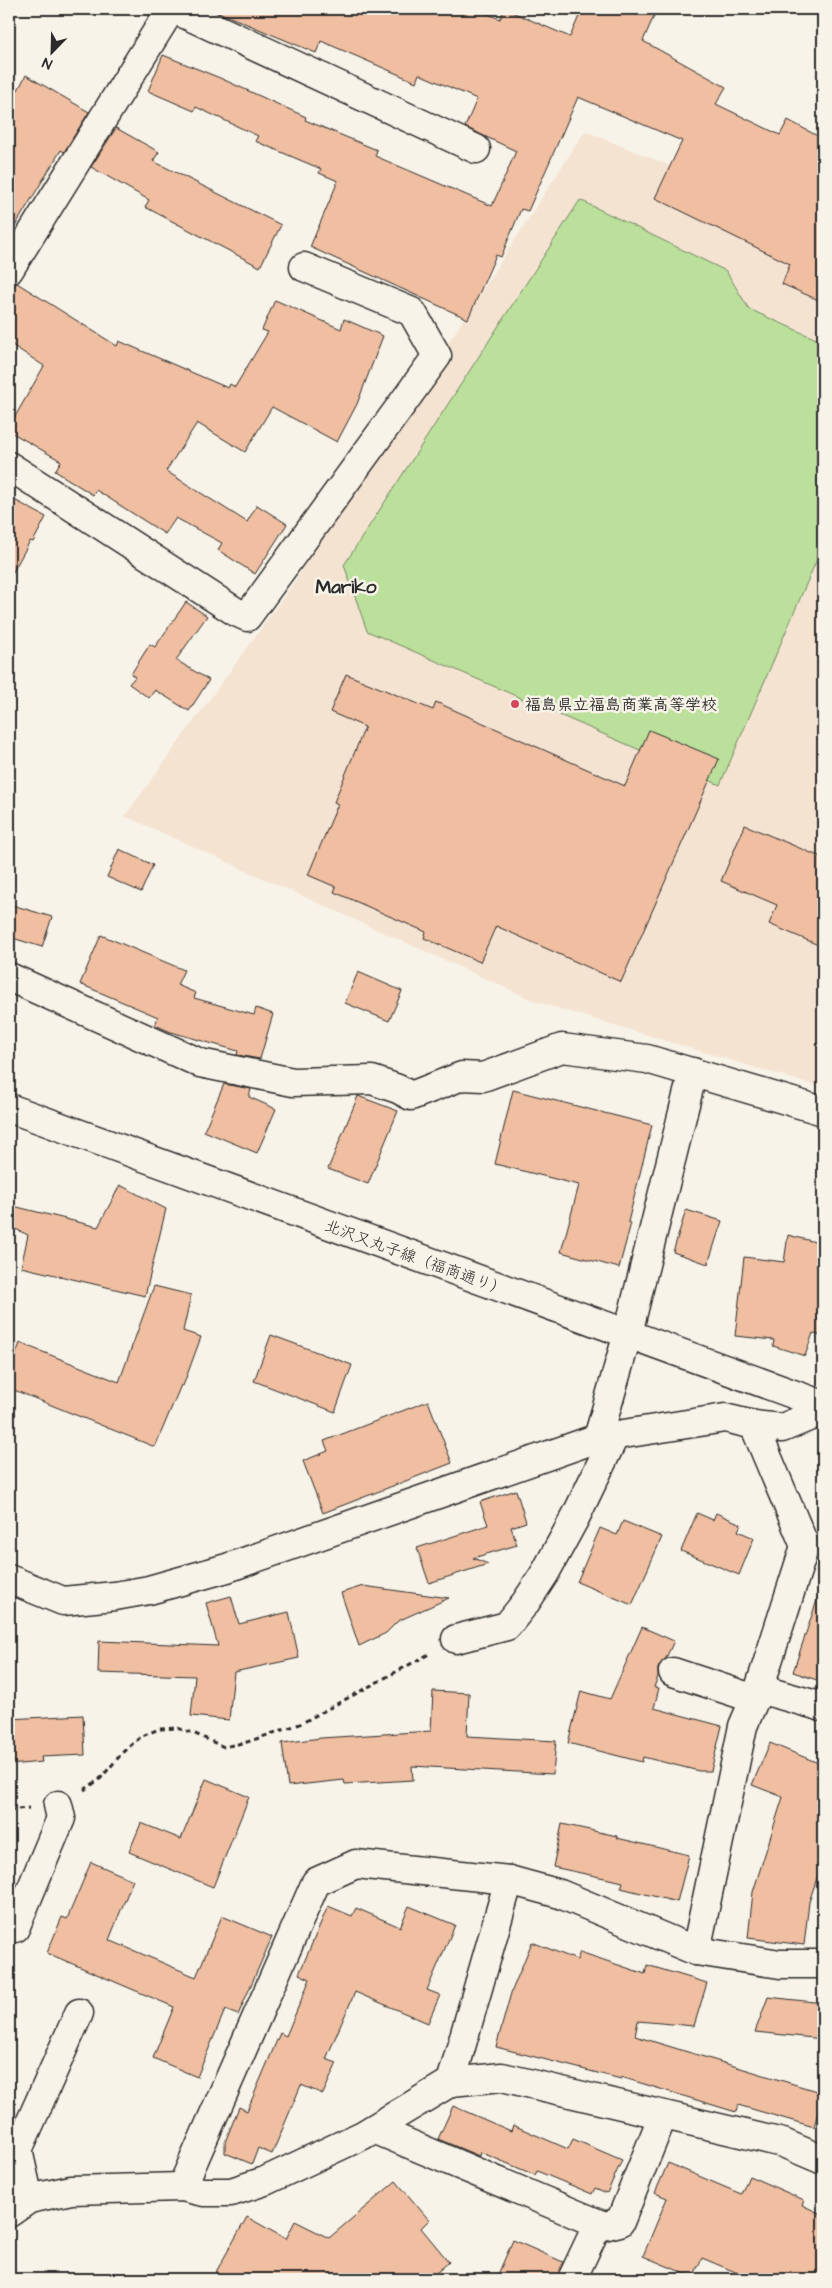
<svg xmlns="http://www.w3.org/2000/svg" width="832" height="2288" viewBox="0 0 832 2288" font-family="'Architects Daughter','Klee One',sans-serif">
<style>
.built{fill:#f5e3d2}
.green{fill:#bae09b;stroke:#728663}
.building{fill:#f0bea0;stroke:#2b2b2b}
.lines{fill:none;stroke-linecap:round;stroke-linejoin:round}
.minor-casing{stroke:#2b2b2b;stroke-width:31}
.path{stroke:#2b2b2b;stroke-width:3;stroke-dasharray:5 4;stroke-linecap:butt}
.minor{stroke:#f7f3e8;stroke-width:28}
.poi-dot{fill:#d1495b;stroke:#f7f3e8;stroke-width:2}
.labels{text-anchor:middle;stroke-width:5;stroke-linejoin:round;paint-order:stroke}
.poi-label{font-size:16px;font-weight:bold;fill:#2b2b2b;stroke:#f7f3e8;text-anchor:start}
.street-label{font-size:16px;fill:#2b2b2b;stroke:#f7f3e8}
.quarter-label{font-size:19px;font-weight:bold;fill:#2b2b2b;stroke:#f7f3e8}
</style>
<rect width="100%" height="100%" fill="#f7f3e8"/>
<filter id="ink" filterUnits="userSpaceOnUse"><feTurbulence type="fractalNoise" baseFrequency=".02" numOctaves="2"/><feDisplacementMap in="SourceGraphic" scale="10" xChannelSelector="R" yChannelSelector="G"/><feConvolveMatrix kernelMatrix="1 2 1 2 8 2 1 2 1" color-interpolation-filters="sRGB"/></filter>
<g filter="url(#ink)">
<path class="built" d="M 585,131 L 823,228 L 823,1088 L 537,1002 L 125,816 L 288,591 Z"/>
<path class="green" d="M 580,200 L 726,271 L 749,309 L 823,342 L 823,545 L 720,785 L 367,631 L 344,565 Z"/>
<g class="building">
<path d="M 211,9 L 476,9 L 500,19 L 505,9 L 570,37 L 582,9 L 657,9 L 643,41 L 726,87 L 716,104 L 780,135 L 788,120 L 823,139 L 823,302 L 782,284 L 790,264 L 655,198 L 682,141 L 578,97 L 528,211 L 521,209 L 501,257 L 496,255 L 468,319 L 310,247 L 338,181 L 319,173 L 321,169 L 255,141 L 258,136 L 196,107 L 194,111 L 148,91 L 163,55 L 220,78 L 306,117 L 305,120 L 377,150 L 375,156 L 492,206 L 516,151 L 465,127 L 477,99 L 419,74 L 416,82 L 321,41 L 316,53 Z"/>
<path d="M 26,75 L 89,112 L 64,152 L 61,150 L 9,236 L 9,84 L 18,90 Z"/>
<path d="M 116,128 L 159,152 L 153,161 L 281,225 L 260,267 L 145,207 L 149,200 L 91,167 Z"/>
<path d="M 17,283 L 117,346 L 119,341 L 228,388 L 230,384 L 235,387 L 268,332 L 262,330 L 275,300 L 341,329 L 344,319 L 383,336 L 357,404 L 337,442 L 272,407 L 245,452 L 197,423 L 166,471 L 247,522 L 257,505 L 287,524 L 255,574 L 218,550 L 222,543 L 176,518 L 165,534 L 96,490 L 93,495 L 55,471 L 61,461 L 9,431 L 9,427 L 44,366 L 9,343 L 9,286 Z"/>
<path d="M 9,497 L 46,517 L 33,542 L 30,541 L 9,579 Z"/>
<path d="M 186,602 L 207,616 L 176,660 L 209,680 L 189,711 L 155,690 L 149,698 L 129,684 L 135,677 L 131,674 L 150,644 L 155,647 Z"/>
<path d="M 346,674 L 433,710 L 436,702 L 625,786 L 649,730 L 719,759 L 621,982 L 496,926 L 480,962 L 424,938 L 426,932 L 334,892 L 336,887 L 308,875 L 338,804 L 334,802 L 365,727 L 330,712 Z"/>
<path d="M 745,825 L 823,858 L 823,947 L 769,924 L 777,905 L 721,881 Z"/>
<path d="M 119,849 L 153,865 L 141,892 L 107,877 Z"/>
<path d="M 9,904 L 52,917 L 42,947 L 9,937 Z"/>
<path d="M 101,935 L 184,970 L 177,985 L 196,993 L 194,998 L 254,1015 L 256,1008 L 273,1014 L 260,1059 L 237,1055 L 238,1051 L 171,1032 L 155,1025 L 158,1017 L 80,984 Z"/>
<path d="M 358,972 L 402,991 L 389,1021 L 345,1003 Z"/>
<path d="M 224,1084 L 251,1089 L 249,1097 L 276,1109 L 257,1153 L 204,1131 Z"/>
<path d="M 513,1090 L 652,1125 L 628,1222 L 631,1223 L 619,1268 L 561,1252 L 579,1185 L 495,1164 Z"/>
<path d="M 358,1096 L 398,1111 L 368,1184 L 328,1169 Z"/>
<path d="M 120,1185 L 166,1209 L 145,1296 L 21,1267 L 28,1235 L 9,1226 L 9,1205 L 98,1227 Z"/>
<path d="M 686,1210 L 722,1221 L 708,1264 L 673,1252 Z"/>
<path d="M 788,1235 L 823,1244 L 823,1337 L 813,1333 L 805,1356 L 773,1346 L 774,1340 L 735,1336 L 744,1257 L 784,1262 Z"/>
<path d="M 154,1286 L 191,1295 L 183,1331 L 201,1337 L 183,1386 L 181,1385 L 155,1447 L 9,1388 L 9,1373 L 20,1343 L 119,1382 Z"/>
<path d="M 271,1335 L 352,1365 L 335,1412 L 254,1381 Z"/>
<path d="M 428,1401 L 452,1463 L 323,1513 L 303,1461 L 328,1451 L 324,1441 Z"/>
<path d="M 516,1490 L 526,1522 L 511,1527 L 517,1545 L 473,1558 L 488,1564 L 429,1583 L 417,1548 L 488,1525 L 480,1502 Z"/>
<path d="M 697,1513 L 713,1520 L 716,1513 L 741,1524 L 738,1531 L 754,1538 L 739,1575 L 681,1551 Z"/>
<path d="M 623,1521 L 662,1537 L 632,1605 L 577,1582 L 600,1528 L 617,1535 Z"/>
<path d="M 363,1586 L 449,1598 L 398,1621 L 386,1633 L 359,1646 L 341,1593 Z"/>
<path d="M 231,1596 L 239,1624 L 289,1612 L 299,1658 L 234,1672 L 229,1720 L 191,1716 L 195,1676 L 98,1673 L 99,1641 L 218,1646 L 206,1603 Z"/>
<path d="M 818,1597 L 823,1598 L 823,1682 L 793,1672 Z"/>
<path d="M 642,1627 L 674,1641 L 666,1658 L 658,1668 L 658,1677 L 654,1687 L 659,1688 L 654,1708 L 722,1726 L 711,1771 L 699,1771 L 643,1757 L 642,1762 L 568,1743 L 581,1691 L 610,1699 Z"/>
<path d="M 433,1691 L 469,1693 L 467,1736 L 556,1741 L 553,1774 L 412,1766 L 413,1780 L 345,1784 L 344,1780 L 288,1786 L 282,1743 L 321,1738 L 431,1731 Z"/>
<path d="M 83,1715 L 85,1755 L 41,1757 L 42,1762 L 9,1765 L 9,1719 Z"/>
<path d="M 770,1743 L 823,1765 L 823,1860 L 809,1902 L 804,1945 L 748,1938 L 753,1892 L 783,1797 L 752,1785 Z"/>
<path d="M 206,1779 L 249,1797 L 213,1887 L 129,1852 L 141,1823 L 181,1839 Z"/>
<path d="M 562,1824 L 617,1836 L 617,1838 L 689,1855 L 677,1902 L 621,1888 L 623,1882 L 553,1867 Z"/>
<path d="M 91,1862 L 133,1880 L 109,1940 L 196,1977 L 222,1916 L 272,1937 L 238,2015 L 225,2010 L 197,2077 L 153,2058 L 174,2007 L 47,1953 L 62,1917 L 67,1919 Z"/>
<path d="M 328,1906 L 352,1916 L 356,1908 L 400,1927 L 409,1906 L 455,1925 L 427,1990 L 440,1995 L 428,2023 L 355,1992 L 326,2059 L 337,2063 L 323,2094 L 301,2085 L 272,2154 L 258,2148 L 252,2164 L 225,2153 L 225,2142 L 239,2107 L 247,2111 L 280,2033 L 286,2036 L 310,1979 L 299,1974 Z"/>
<path d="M 532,1942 L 577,1960 L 580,1952 L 645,1974 L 647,1965 L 707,1983 L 694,2026 L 638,2021 L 635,2036 L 823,2093 L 814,2127 L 738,2105 L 736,2112 L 621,2077 L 621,2079 L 496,2047 L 511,1993 Z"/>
<path d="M 768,1997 L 823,2003 L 823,2039 L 755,2032 Z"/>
<path d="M 453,2106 L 511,2131 L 513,2125 L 568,2149 L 573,2139 L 622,2160 L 607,2193 L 595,2188 L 592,2194 L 537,2171 L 535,2175 L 480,2152 L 479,2156 L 438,2139 Z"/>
<path d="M 668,2163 L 741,2194 L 749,2176 L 804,2200 L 802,2205 L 823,2215 L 823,2279 L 752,2279 L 702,2258 L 693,2277 L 643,2256 L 667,2198 L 655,2193 Z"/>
<path d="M 396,2181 L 429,2220 L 421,2228 L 449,2262 L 429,2279 L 212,2279 L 247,2217 L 286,2239 L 295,2221 L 329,2238 Z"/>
<path d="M 513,2240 L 563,2262 L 557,2279 L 496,2279 Z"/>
</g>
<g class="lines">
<defs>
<g id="minor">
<path d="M 174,9 L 476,149"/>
<path d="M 9,270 L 171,9"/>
<path d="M 9,466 L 236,612 L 247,617 L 437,356 L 412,312 L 304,267"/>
<path d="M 9,977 L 200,1063 L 293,1082 L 372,1080 L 398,1089 L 411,1096 L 462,1076 L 483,1077 L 562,1048 L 647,1059 L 823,1111"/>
<path d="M 9,1108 L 823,1405"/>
<path d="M 598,1438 L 725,1418 L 754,1425 L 782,1428 L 823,1411"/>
<path d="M 9,1579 L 63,1601 L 115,1596 L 149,1590 L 227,1568 L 598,1438 L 628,1333 L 693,1072"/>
<path d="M 456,1639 L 507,1626 L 526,1602 L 545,1573 L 576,1516 L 615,1435"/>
<path d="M 673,1672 L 755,1699"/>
<path d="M 759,1689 L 823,1707"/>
<path d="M 9,1926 L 15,1928 L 61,1818 L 58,1805"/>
<path d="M 696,1951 L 743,1726 L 759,1689 L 805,1546 L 754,1425"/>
<path d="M 451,2082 L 509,1880 L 560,1894 L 696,1951 L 780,1964 L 823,1964"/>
<path d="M 374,2129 L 604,2226 L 620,2222 L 663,2115"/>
<path d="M 182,2187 L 316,1882 L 356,1864 L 509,1880"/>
<path d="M 29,2199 L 18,2150 L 79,2013"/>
<path d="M 9,2213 L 29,2199 L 71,2190 L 182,2187 L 203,2192 L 231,2192 L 265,2181 L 363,2135 L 451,2082 L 502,2077 L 783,2143 L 823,2160"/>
<path d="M 572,2279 L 598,2224"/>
</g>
</defs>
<use href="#minor" class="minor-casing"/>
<g class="path">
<path d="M 84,1790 L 100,1779 L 124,1751 L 142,1736 L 159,1729 L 177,1728 L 193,1733 L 224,1747 L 247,1742 L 300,1724 L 429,1654"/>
<path d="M 9,1810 L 29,1808"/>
</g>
<use href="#minor" class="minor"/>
</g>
</g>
<circle class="poi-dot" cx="515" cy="704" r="5"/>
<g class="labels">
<g class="poi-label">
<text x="525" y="710">福島県立福島商業高等学校</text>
</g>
<g class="street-label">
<text transform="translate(416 1257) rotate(20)" y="6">北沢又丸子線（福商通り）</text>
</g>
<g class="quarter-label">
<text x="346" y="593">Mariko</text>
</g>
</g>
<rect width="832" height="2288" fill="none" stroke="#f7f3e8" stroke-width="30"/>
<rect x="15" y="15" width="802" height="2258" fill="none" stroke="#2b2b2b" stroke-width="2" filter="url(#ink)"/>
<g transform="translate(52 52) rotate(203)" stroke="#f7f3e8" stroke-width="4" paint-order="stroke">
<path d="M0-4L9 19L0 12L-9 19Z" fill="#2b2b2b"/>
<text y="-8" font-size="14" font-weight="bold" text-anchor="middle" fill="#2b2b2b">N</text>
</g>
</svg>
